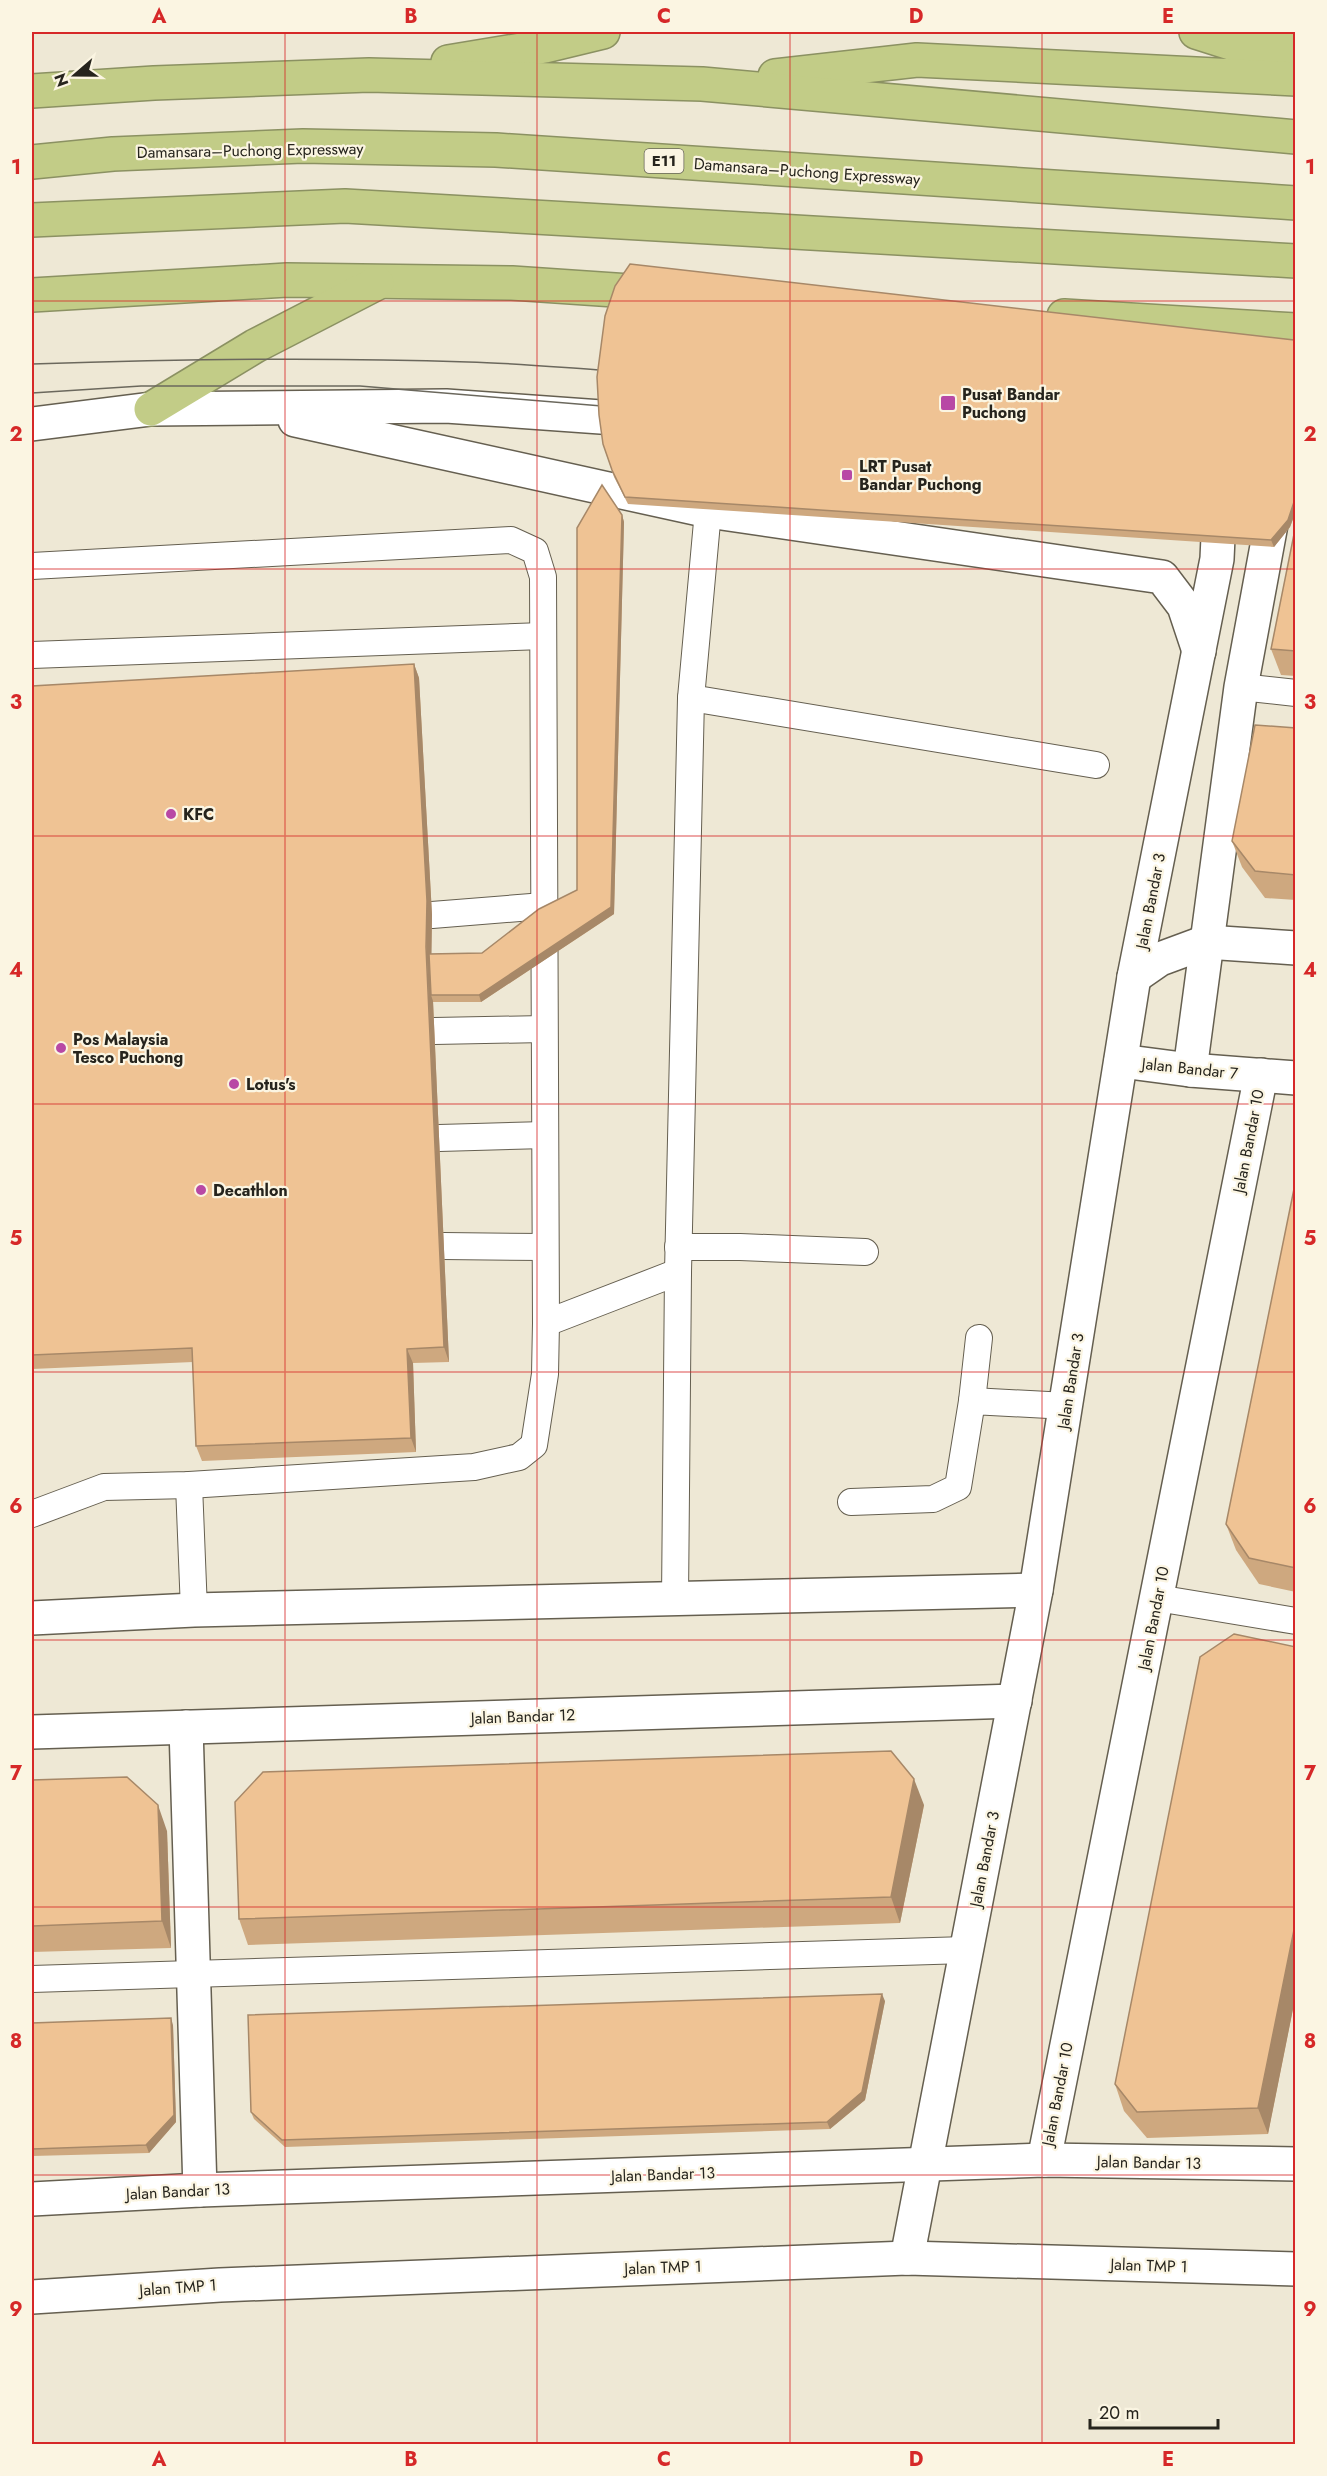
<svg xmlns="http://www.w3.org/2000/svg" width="1327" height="2476" viewBox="0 0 1327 2476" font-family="Jost,sans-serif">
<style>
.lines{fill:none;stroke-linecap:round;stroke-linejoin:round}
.service-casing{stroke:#655f50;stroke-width:28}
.minor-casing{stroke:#655f50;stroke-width:36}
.motorway-casing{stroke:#8b9162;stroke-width:36}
.service{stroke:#fff;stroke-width:26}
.minor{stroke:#fff;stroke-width:33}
.motorway{stroke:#c2cc87;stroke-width:33}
.tram{stroke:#6b685d;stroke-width:1.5}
.wall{fill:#cea87f}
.shaded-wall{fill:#a78868}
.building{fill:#efc394;stroke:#a78868;stroke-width:1.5}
.grid{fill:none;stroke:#d62828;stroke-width:1.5;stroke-opacity:0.55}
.poi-dot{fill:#b848a5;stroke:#fbf5e2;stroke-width:2}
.labels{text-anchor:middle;stroke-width:4.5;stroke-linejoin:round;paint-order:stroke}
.shield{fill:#fbf5e2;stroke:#666358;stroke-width:1.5}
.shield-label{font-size:15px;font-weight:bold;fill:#26241d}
.street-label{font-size:16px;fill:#26241d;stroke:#fbf5e2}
.poi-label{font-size:16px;font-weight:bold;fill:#26241d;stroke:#fbf5e2;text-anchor:start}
.neatline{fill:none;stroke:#d62828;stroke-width:2}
.grid-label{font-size:20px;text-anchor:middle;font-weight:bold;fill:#d62828}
</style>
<rect width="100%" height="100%" fill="#eee8d5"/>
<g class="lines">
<defs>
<g id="service">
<path d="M 32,566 L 511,540 L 535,551 L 543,577 L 546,1323 L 545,1374 L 534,1445 L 519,1457 L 474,1467 L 189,1485 L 104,1487 L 32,1514"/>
<path d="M 32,655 L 543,636"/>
<path d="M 1241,687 L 1296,693"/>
<path d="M 691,698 L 1096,765"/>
<path d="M 432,915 L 544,906"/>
<path d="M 434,1031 L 544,1029"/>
<path d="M 439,1138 L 545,1135"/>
<path d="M 443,1246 L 545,1247"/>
<path d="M 678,1247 L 740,1247 L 865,1252"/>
<path d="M 546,1323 L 678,1272"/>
<path d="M 972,1401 L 979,1338"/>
<path d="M 189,1485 L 194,1610"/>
<path d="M 851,1502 L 933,1499 L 958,1487 L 972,1401 L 1067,1406"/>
<path d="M 1157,1598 L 1296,1621"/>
<path d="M 675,1599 L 678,1272 L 691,698 L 708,511"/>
<path d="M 32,1979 L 966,1950"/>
</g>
<g id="minor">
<path d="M 295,420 L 708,511 L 1162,577 L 1184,606 L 1199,651"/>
<path d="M 32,424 L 151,409 L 446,406 L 643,420"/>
<path d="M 1134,977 L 1160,959 L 1206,942 L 1296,948"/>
<path d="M 1121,1061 L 1190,1070 L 1296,1078"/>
<path d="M 1190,1070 L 1241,687 L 1272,519 L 1281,498 L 1296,480"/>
<path d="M 32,1618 L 194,1610 L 1036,1590"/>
<path d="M 186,1727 L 200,2190"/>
<path d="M 32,1732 L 1015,1701"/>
<path d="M 1044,2160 L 1261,1075"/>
<path d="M 32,2199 L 200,2190 L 1044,2160 L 1296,2164"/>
<path d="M 907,2258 L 1036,1590 L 1134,977 L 1217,559 L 1218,537 L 1210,501"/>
<path d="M 32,2297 L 220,2285 L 907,2258 L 1296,2269"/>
</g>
<g id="motorway">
<path d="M 1196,32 L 1240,46 L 1296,49"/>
<path d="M 448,62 L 545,46 L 603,32"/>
<path d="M 775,76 L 917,60 L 1296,79"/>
<path d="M 32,91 L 154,83 L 369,75 L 702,84 L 1296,137"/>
<path d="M 32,162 L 113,154 L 303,146 L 496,150 L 1296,203"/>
<path d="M 32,220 L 345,206 L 1296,261"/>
<path d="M 32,295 L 287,280 L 512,283 L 659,293"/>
<path d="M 1064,316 L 1296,330"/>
<path d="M 151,409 L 255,346 L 377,283"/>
</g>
</defs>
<use href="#service" class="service-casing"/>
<use href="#minor" class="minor-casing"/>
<use href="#motorway" class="motorway-casing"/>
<use href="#service" class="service"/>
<use href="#minor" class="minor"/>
<use href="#motorway" class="motorway"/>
<g class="tram">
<path d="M 32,364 C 177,359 323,357 468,362 C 516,363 565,368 613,371"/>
<path d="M 32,393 L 141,386 L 360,386 L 614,407"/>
</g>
</g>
<g class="wall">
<path d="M 1296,342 L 1296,511 L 1290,527 L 1274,547 L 628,504 L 614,477 L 603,444 Z"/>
<path d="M 622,515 L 624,522 L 614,914 L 481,1002 L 433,1002 L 433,1001 L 449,1362 L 413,1363 L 416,1452 L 202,1461 L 196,1446 L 193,1362 L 32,1369 L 32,686 L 414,664 L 419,678 L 432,915 L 431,954 L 482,953 L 577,890 Z"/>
<path d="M 1296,532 L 1296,676 L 1281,675 L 1271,649 Z"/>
<path d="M 1296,728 L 1296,900 L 1265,898 L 1242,867 L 1232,841 Z"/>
<path d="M 1296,1179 L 1296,1592 L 1259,1584 L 1236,1550 L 1226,1524 Z"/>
<path d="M 1296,1647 L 1296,1994 L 1268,2134 L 1147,2138 L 1124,2111 L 1115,2084 Z"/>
<path d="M 32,1780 L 167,1831 L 171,1948 L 32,1952 Z"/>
<path d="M 924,1805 L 900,1923 L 248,1945 L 239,1919 Z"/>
<path d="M 885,2001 L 865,2100 L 830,2129 L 285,2147 L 254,2119 L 251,2112 Z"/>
<path d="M 32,2023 L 173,2025 L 176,2122 L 149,2153 L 32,2156 Z"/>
</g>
<g class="shaded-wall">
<path d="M 1296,496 L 1296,511 L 1290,527 L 1274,547 L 1271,540 Z"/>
<path d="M 622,515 L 624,522 L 614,914 L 481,1002 L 479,995 L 611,907 Z"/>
<path d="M 414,664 L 419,678 L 432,915 L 431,995 L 433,1001 L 449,1362 L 444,1347 Z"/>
<path d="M 407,1349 L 413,1363 L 416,1452 L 411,1438 Z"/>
<path d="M 914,1779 L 924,1805 L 900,1923 L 891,1897 Z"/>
<path d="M 158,1805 L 167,1831 L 171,1948 L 162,1921 Z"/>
<path d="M 1296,1920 L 1296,1994 L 1268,2134 L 1258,2108 Z"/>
<path d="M 882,1994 L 885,2001 L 865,2100 L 830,2129 L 827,2122 Z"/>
<path d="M 171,2018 L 173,2025 L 176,2122 L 149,2153 L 146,2145 Z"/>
</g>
<g class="building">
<path d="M 630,264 L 1294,340 L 1296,342 L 1296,496 L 1288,520 L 1271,540 L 625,497 L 612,470 L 603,444 L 599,415 L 597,377 L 605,316 L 615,286 Z"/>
<path d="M 602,485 L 622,515 L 611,907 L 479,995 L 431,995 L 429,954 L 482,953 L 539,909 L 577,890 L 577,528 Z"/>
<path d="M 1296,532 L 1296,651 L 1271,649 L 1294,534 Z"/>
<path d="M 414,664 L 427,901 L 426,947 L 444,1347 L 407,1349 L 411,1438 L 196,1446 L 192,1348 L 32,1355 L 32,686 Z"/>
<path d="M 1255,725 L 1296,728 L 1296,875 L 1255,871 L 1232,841 Z"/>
<path d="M 1296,1179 L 1296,1568 L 1249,1558 L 1226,1524 Z"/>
<path d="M 1234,1634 L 1296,1647 L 1296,1920 L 1258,2108 L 1137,2112 L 1115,2084 L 1200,1657 Z"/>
<path d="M 891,1751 L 914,1779 L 891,1897 L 239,1919 L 235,1802 L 263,1772 Z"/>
<path d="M 127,1777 L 158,1805 L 162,1921 L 32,1926 L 32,1780 Z"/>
<path d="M 882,1994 L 862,2092 L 827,2122 L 282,2140 L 251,2112 L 248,2015 Z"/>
<path d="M 171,2018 L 174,2115 L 146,2145 L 32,2149 L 32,2023 Z"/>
</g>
<path class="grid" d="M 285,32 L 285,2444M 537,32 L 537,2444M 790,32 L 790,2444M 1042,32 L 1042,2444M 32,301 L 1296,301M 32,569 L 1296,569M 32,836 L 1296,836M 32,1104 L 1296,1104M 32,1372 L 1296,1372M 32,1640 L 1296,1640M 32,1907 L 1296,1907M 32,2175 L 1296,2175"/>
<g class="poi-dot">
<rect x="940" y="395" width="16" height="16" rx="3"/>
<rect x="841" y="469" width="12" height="12" rx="3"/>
<circle cx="171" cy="814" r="6"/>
<circle cx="61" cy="1048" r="6"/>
<circle cx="234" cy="1084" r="6"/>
<circle cx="201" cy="1190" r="6"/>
</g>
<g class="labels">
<rect class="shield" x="644.5" y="149" width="39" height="24" rx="4.5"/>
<g class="shield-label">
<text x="664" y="166">E11</text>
</g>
<g class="street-label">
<text transform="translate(250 150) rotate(-1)" y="6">Damansara–Puchong Expressway</text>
<text transform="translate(807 171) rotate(4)" y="6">Damansara–Puchong Expressway</text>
<text transform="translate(1150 901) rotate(-79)" y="6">Jalan Bandar 3</text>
<text transform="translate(1190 1068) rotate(6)" y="6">Jalan Bandar 7</text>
<text transform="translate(1248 1141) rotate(-79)" y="6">Jalan Bandar 10</text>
<text transform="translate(1070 1381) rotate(-81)" y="6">Jalan Bandar 3</text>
<text transform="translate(1153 1618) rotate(-79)" y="6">Jalan Bandar 10</text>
<text transform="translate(523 1716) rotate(-2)" y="6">Jalan Bandar 12</text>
<text transform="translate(984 1859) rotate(-79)" y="6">Jalan Bandar 3</text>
<text transform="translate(1057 2094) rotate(-79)" y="6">Jalan Bandar 10</text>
<text transform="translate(1149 2162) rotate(1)" y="6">Jalan Bandar 13</text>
<text transform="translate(663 2174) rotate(-2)" y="6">Jalan Bandar 13</text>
<text transform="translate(178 2191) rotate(-3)" y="6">Jalan Bandar 13</text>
<text transform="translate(1149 2265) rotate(2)" y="6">Jalan TMP 1</text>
<text transform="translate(663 2267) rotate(-2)" y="6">Jalan TMP 1</text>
<text transform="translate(178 2287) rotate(-4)" y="6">Jalan TMP 1</text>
</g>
<g class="poi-label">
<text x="962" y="400">Pusat Bandar<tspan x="962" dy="18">Puchong</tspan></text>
<text x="859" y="472">LRT Pusat<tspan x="859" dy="18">Bandar Puchong</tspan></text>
<text x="183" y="820">KFC</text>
<text x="73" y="1045">Pos Malaysia<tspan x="73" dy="18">Tesco Puchong</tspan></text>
<text x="246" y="1090">Lotus's</text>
<text x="213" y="1196">Decathlon</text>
</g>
</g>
<rect width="1327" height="2476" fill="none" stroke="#fbf5e2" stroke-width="66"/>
<g transform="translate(75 75) rotate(250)" stroke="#fbf5e2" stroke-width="4.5" paint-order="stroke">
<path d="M0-4.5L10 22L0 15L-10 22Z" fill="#26241d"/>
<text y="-9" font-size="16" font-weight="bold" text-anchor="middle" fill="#26241d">N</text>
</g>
<path d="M1090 2419v9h128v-9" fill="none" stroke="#26241d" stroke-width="3"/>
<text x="1099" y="2419" font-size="18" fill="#26241d" stroke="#fbf5e2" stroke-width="4.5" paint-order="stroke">20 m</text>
<rect x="33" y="33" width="1261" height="2410" class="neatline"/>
<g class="grid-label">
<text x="159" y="23">A</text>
<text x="411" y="23">B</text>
<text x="664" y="23">C</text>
<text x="916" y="23">D</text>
<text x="1168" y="23">E</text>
<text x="16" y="174">1</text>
<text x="1310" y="174">1</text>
<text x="16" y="441">2</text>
<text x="1310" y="441">2</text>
<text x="16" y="709">3</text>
<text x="1310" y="709">3</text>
<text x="16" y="977">4</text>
<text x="1310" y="977">4</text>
<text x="16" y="1245">5</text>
<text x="1310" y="1245">5</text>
<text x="16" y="1513">6</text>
<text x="1310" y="1513">6</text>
<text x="16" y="1780">7</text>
<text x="1310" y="1780">7</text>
<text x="16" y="2048">8</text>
<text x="1310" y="2048">8</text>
<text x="16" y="2316">9</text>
<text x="1310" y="2316">9</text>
<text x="159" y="2466">A</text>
<text x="411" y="2466">B</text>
<text x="664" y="2466">C</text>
<text x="916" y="2466">D</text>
<text x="1168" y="2466">E</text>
</g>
</svg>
